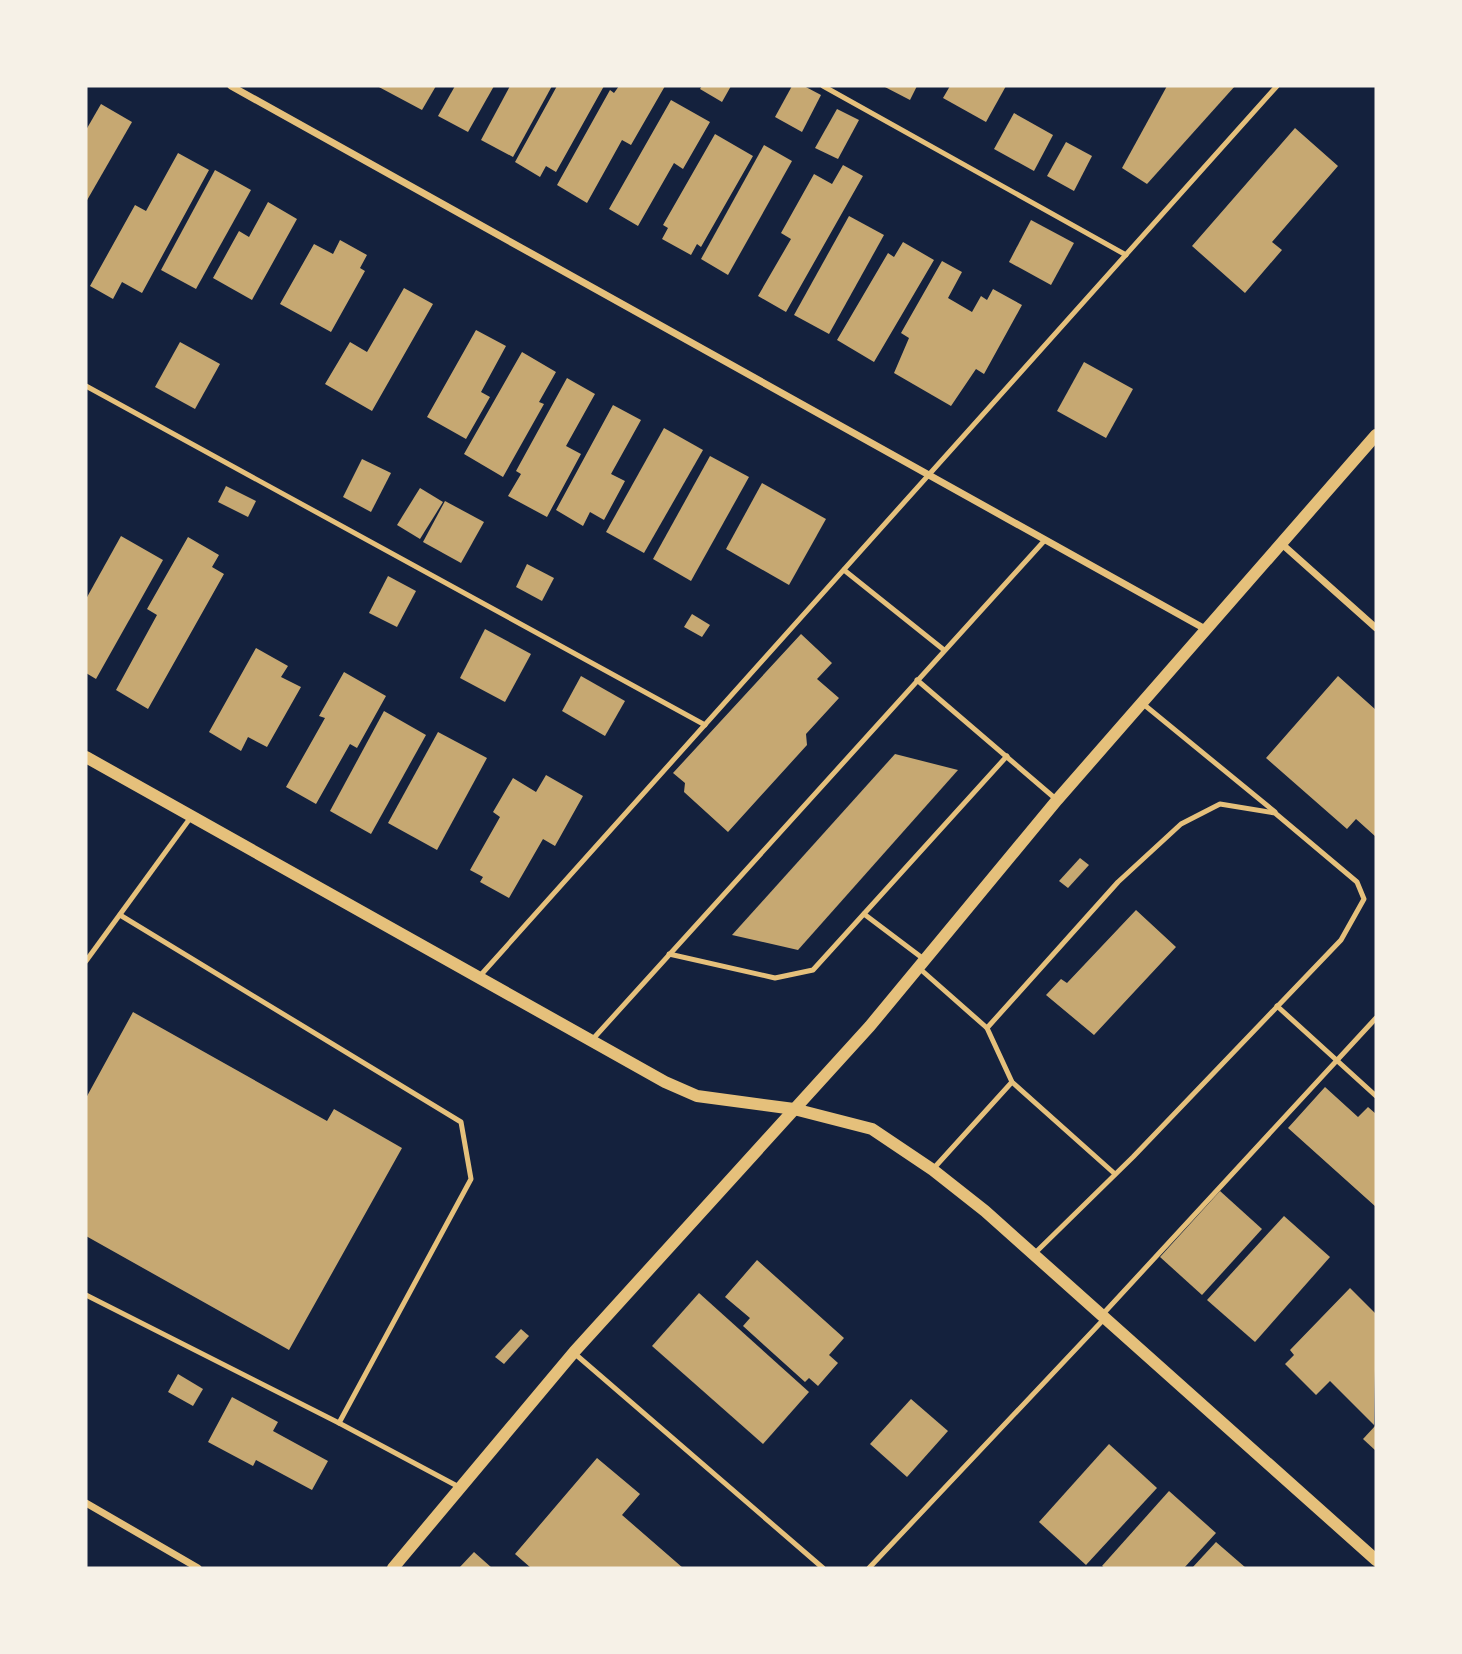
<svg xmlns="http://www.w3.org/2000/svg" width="1462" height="1654" viewBox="0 0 1462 1654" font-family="'Roboto Serif',serif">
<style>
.building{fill:#c6a872}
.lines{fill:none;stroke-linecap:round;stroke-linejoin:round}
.service{stroke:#e5c07b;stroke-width:5}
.minor{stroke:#e5c07b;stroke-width:7}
.tertiary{stroke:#e5c07b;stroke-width:12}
</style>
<rect width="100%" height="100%" fill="#14213d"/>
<g class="building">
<path d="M 377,86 L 436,86 L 422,110 Z"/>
<path d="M 455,86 L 494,86 L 468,132 L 438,116 Z"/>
<path d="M 510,86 L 552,86 L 513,157 L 481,140 Z"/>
<path d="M 557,86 L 604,86 L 556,172 L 546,166 L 540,177 L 515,162 Z"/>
<path d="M 619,86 L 665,86 L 631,145 L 622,140 L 587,203 L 557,185 L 610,90 L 614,93 Z"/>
<path d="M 702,86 L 731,86 L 722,102 L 700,89 Z"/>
<path d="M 792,86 L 804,86 L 821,95 L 802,132 L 775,117 Z"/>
<path d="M 883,86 L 917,86 L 910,100 Z"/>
<path d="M 950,86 L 1006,86 L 986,122 L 943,98 Z"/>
<path d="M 1167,86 L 1235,86 L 1147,184 L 1122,168 Z"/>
<path d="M 671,100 L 710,122 L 683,169 L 674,163 L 638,226 L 609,209 Z"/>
<path d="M 101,104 L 132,122 L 86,202 L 86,130 Z"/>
<path d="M 837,109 L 859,120 L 838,159 L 815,148 Z"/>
<path d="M 1014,113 L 1053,135 L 1034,171 L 994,149 Z"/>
<path d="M 1295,128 L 1338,166 L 1272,242 L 1282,250 L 1245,293 L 1192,246 Z"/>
<path d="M 715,134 L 753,156 L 701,247 L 697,244 L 691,255 L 662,239 L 668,228 L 663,225 Z"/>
<path d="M 1066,142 L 1092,156 L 1074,191 L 1047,176 Z"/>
<path d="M 764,145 L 792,161 L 728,275 L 701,259 Z"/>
<path d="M 178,153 L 209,170 L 142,293 L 122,282 L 113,299 L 90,286 L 135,205 L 146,211 Z"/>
<path d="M 843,165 L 863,176 L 786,312 L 758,296 L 791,239 L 781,233 L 814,174 L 832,184 Z"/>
<path d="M 215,170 L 251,190 L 196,289 L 161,270 Z"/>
<path d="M 268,202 L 297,219 L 252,300 L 213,278 L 239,231 L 249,237 Z"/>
<path d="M 849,216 L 884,235 L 829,334 L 794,315 Z"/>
<path d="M 1031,220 L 1074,243 L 1051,285 L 1009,262 Z"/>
<path d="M 340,240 L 367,255 L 360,268 L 365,271 L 331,332 L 280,304 L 314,244 L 333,254 Z"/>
<path d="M 903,242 L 934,260 L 874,362 L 837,340 L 888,253 L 894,257 Z"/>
<path d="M 942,261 L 962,272 L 948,298 L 972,312 L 981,296 L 987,300 L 993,289 L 1022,305 L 984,374 L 976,369 L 951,406 L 894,373 L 909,338 L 901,333 Z"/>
<path d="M 404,288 L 433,304 L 372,411 L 325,384 L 350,342 L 367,352 Z"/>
<path d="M 476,330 L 506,346 L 481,392 L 490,397 L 466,439 L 427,417 Z"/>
<path d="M 180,342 L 220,364 L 195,409 L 155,387 Z"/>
<path d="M 522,352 L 556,372 L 539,402 L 544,404 L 503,477 L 464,454 Z"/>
<path d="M 1084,362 L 1133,389 L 1106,438 L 1057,411 Z"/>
<path d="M 567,378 L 595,394 L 566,446 L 581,454 L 547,517 L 508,496 L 521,474 L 516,471 Z"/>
<path d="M 613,405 L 641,420 L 611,474 L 625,481 L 604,520 L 590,512 L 583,526 L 556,510 Z"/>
<path d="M 664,428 L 703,450 L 644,553 L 606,532 Z"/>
<path d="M 710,456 L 749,477 L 691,581 L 653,559 Z"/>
<path d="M 362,459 L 391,473 L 371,512 L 343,497 Z"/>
<path d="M 762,483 L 826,519 L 789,585 L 726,549 Z"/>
<path d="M 226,486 L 256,501 L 248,517 L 218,502 Z"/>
<path d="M 420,488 L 443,502 L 420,539 L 397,525 Z"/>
<path d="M 445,501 L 484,522 L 461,563 L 423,542 Z"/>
<path d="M 121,536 L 163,560 L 96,679 L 86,673 L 86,599 Z"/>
<path d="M 188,537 L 219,555 L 212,567 L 224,574 L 148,709 L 116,690 L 157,615 L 147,609 Z"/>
<path d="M 527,564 L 554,578 L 542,601 L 516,587 Z"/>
<path d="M 388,576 L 416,591 L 397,627 L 369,613 Z"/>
<path d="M 692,614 L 710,625 L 702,637 L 684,627 Z"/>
<path d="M 485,629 L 531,654 L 505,702 L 460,678 Z"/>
<path d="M 801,634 L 832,663 L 817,679 L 839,698 L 806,734 L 807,745 L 728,832 L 684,792 L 685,783 L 673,773 Z"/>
<path d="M 256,648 L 288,666 L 281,677 L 301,687 L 267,747 L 248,737 L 241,751 L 209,732 Z"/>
<path d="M 344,672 L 386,696 L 357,748 L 350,744 L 316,804 L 286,787 L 325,718 L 319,716 Z"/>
<path d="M 581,676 L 625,701 L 605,736 L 562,711 Z"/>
<path d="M 1338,676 L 1376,710 L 1376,837 L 1356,819 L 1347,829 L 1266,758 Z"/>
<path d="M 384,711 L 426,735 L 371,834 L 330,811 Z"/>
<path d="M 438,732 L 487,758 L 437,850 L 388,823 Z"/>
<path d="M 895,754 L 958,770 L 798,950 L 732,935 Z"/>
<path d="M 546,775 L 583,796 L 555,846 L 543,839 L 509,898 L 480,882 L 483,877 L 470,870 L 500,817 L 493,812 L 513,778 L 536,792 Z"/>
<path d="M 1080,858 L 1089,865 L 1068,888 L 1059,881 Z"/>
<path d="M 1136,910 L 1176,947 L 1094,1035 L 1046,995 L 1061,979 L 1067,983 Z"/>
<path d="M 133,1012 L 327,1121 L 334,1109 L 402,1148 L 289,1350 L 86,1236 L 86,1098 Z"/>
<path d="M 1325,1087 L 1358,1117 L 1368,1107 L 1376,1114 L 1376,1207 L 1288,1128 Z"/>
<path d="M 1220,1191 L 1262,1229 L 1202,1295 L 1160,1257 Z"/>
<path d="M 1284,1216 L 1330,1257 L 1255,1342 L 1207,1300 Z"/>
<path d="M 757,1260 L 844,1338 L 829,1355 L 838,1363 L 818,1386 L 809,1378 L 805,1382 L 743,1326 L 750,1318 L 725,1297 Z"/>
<path d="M 1350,1288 L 1376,1314 L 1374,1425 L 1330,1381 L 1316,1395 L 1285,1364 L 1294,1355 L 1290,1350 Z"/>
<path d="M 699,1293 L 809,1392 L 763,1444 L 652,1346 Z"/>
<path d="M 521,1329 L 529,1336 L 504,1364 L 495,1357 Z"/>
<path d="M 178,1374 L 203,1389 L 193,1406 L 168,1392 Z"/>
<path d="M 232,1397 L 278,1422 L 273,1431 L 328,1461 L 312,1490 L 256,1460 L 253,1466 L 208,1442 Z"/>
<path d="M 911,1399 L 948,1431 L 907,1477 L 870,1444 Z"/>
<path d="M 1376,1425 L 1376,1451 L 1363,1439 Z"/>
<path d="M 1109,1444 L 1157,1488 L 1086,1565 L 1039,1522 Z"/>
<path d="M 597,1458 L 640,1494 L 622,1515 L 683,1568 L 531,1568 L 515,1554 Z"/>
<path d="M 1169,1491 L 1216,1533 L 1184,1568 L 1105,1568 L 1102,1566 Z"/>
<path d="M 1216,1542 L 1246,1568 L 1192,1568 Z"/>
<path d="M 474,1552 L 492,1568 L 459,1568 Z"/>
</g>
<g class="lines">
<g class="service">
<path d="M 823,86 L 1126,255"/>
<path d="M 86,386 L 705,725"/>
<path d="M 844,570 L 944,650"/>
<path d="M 917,680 L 1057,800"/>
<path d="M 1142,703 L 1275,812"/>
<path d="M 864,914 L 925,960"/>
<path d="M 120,915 L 461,1122 L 471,1179 L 339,1423"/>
<path d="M 669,954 L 775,978 L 813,970 L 1007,756"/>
<path d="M 86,961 L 191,817"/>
<path d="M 919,968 L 987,1028 L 1012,1082 L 1115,1174"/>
<path d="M 479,977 L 1277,86"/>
<path d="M 1277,1006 L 1376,1096"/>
<path d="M 987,1028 L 1118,882 L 1181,824 L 1220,804 L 1275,813 L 1357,882 L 1364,899 L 1341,940 L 1133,1157 L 1034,1254"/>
<path d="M 592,1040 L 1045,540"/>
<path d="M 934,1168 L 1012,1082"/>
<path d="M 86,1295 L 339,1423 L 459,1487"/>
<path d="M 1102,1315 L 1376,1018"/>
<path d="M 574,1353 L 823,1568"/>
<path d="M 869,1568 L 1105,1318"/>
</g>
<g class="minor">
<path d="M 231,86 L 1207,630"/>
<path d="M 1283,545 L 1376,628"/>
<path d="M 86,1503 L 198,1568"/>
</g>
<g class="tertiary">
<path d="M 86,757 L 665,1082 L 697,1096 L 794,1109 L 872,1129 L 933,1170 L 985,1211 L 1376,1560"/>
<path d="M 393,1568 L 574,1352 L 870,1026 L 1057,800 L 1376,435"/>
</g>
</g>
<rect width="1462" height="1654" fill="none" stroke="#f6f1e7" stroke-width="175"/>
</svg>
